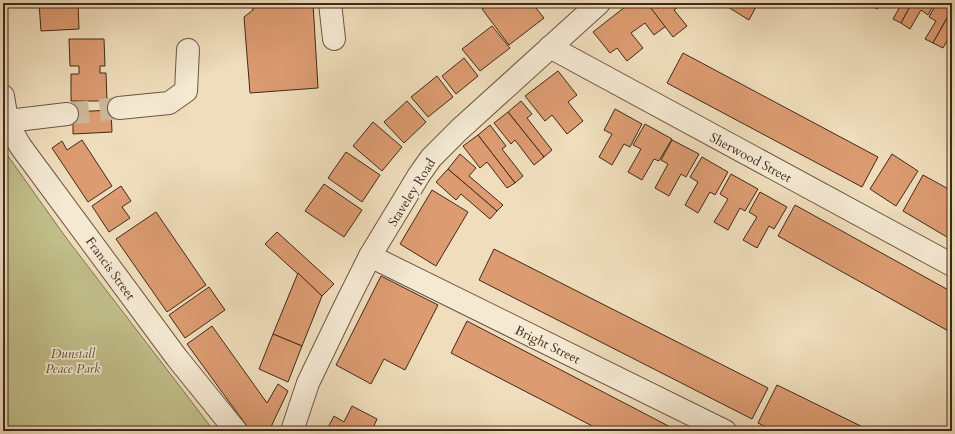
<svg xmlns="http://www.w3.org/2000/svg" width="955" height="434" viewBox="0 0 955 434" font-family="Cardo,serif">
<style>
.green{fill:#c1bf8b;stroke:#827453}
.building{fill:#dc9b71;stroke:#42291b}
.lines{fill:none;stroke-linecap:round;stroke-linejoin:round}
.minor-tunnel{stroke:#ccb99b;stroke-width:22;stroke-dasharray:22 11;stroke-linecap:butt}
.minor-casing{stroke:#6d5643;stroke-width:24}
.minor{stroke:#f5e9d3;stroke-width:22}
.labels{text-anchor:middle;stroke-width:3.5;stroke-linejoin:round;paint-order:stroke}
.street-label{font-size:13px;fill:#42291b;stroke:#f5e9d3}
.park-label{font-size:13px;font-style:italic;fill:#624e37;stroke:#f5e9d3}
</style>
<rect width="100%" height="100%" fill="#efddbb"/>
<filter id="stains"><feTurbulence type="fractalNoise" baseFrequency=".005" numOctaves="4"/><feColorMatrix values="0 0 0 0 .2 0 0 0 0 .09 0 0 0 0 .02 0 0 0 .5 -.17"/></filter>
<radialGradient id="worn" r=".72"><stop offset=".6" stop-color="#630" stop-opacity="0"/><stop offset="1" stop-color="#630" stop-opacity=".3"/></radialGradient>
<path class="green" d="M 3,149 L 67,239 L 214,431 L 3,431 Z"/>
<g class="building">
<path d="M 39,3 L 78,3 L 79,29 L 41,31 Z"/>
<path d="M 252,3 L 313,3 L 318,88 L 250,93 L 244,17 L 253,10 Z"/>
<path d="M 490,3 L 532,3 L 544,18 L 509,45 L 482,9 Z"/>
<path d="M 630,3 L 647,3 L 666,26 L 654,35 L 645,23 L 631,33 L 643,48 L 627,61 L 617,48 L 610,53 L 593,32 Z"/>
<path d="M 647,3 L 684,3 L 674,10 L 687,26 L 673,37 Z"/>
<path d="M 724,3 L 758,3 L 749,20 L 723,4 Z"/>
<path d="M 868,3 L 881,3 L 877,9 Z"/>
<path d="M 902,3 L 912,3 L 901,23 L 893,19 Z"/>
<path d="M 912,3 L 935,3 L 928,15 L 921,10 L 910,29 L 901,23 Z"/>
<path d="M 937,3 L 952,3 L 952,9 L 933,43 L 925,39 L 936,21 L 929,17 Z"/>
<path d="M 952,9 L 952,32 L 943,48 L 933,43 Z"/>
<path d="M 492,26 L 510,48 L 480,71 L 462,49 Z"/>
<path d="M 69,39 L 104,39 L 105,66 L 100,66 L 100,73 L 106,73 L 107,101 L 71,101 L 71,74 L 79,74 L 79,66 L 70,66 Z"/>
<path d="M 683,53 L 878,157 L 862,187 L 667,83 Z"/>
<path d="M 464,58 L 478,76 L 456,94 L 442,76 Z"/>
<path d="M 558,71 L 577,95 L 568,102 L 583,121 L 567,134 L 552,115 L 545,121 L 525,96 Z"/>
<path d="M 437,76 L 453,97 L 428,117 L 411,97 Z"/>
<path d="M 407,101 L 426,122 L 404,143 L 384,122 Z"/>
<path d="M 521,101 L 532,114 L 527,118 L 552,150 L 544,157 L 508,112 Z"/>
<path d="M 615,109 L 642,124 L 630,147 L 624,144 L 612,165 L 599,157 L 612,134 L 604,130 Z"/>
<path d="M 111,110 L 112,132 L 73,134 L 73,112 Z"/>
<path d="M 508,112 L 544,157 L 534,165 L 515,140 L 511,144 L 494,123 Z"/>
<path d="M 373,122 L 402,147 L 382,171 L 353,146 Z"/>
<path d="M 645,124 L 672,139 L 659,161 L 654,159 L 642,180 L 628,172 L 641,149 L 633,145 Z"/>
<path d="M 490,125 L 506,146 L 502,149 L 523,176 L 515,183 L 478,135 Z"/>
<path d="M 478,135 L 515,183 L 507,188 L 487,162 L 480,168 L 463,146 Z"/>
<path d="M 82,140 L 112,186 L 88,202 L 52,148 L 62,141 L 67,150 Z"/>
<path d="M 672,140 L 699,154 L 686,177 L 681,174 L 669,196 L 655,188 L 668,164 L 661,160 Z"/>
<path d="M 346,152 L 380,175 L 362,202 L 328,178 Z"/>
<path d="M 460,154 L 476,168 L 469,176 L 503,205 L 497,211 L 448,169 Z"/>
<path d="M 892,154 L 918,171 L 896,206 L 870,189 Z"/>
<path d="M 702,157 L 728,172 L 715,195 L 710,192 L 698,213 L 685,205 L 698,182 L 690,177 Z"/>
<path d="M 448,169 L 497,211 L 490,219 L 461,194 L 456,200 L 436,182 Z"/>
<path d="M 731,174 L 758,189 L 745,211 L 740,208 L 728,230 L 714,222 L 728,199 L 720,194 Z"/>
<path d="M 923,175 L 952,191 L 952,240 L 903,211 Z"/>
<path d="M 324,184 L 362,210 L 344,237 L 305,211 Z"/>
<path d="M 121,186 L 131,201 L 122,207 L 130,218 L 109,232 L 92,206 Z"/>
<path d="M 432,190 L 468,212 L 436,266 L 400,244 Z"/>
<path d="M 760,192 L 787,207 L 774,229 L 769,226 L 757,248 L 743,240 L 757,217 L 749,212 Z"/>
<path d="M 795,205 L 952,292 L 952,333 L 778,236 Z"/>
<path d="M 156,212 L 206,285 L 167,312 L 116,239 Z"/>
<path d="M 277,232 L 334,284 L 322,296 L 265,244 Z"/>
<path d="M 494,249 L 768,388 L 752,419 L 479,280 Z"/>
<path d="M 298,273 L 322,296 L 302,346 L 273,334 Z"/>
<path d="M 381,276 L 438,305 L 405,370 L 384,359 L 371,384 L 336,365 Z"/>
<path d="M 209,287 L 225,310 L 185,338 L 169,315 Z"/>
<path d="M 467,321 L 678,431 L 602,431 L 451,353 Z"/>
<path d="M 212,326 L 267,403 L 278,384 L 288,391 L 269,431 L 252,431 L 249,429 L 187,344 Z"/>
<path d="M 273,334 L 302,346 L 288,382 L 259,369 Z"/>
<path d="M 777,385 L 871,431 L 774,431 L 758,423 Z"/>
<path d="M 352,406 L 377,419 L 372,430 L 373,431 L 326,431 L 334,416 L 344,422 Z"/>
</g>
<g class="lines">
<path class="minor-tunnel" d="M 67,114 L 119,108"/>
<defs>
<g id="minor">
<path d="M 330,3 L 334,39"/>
<path d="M 550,47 L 952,265"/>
<path d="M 3,96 C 6,117 9,128 21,147 L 177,358 L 236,431"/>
<path d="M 119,108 L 169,103 L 186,91 L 188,50"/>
<path d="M 8,121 L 67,114"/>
<path d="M 370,256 L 725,431"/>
<path d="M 292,431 L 308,383 L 346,304 L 370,256 L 419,175 L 431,158 L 459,130 L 599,3"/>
</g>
</defs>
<use href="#minor" class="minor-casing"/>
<use href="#minor" class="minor"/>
</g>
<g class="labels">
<g class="street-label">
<text transform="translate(751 157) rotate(28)" y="5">Sherwood Street</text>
<text transform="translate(411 192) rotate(-58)" y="5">Staveley Road</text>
<text transform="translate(111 268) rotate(54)" y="5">Francis Street</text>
<text transform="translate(548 344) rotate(26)" y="5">Bright Street</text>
</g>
<g class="park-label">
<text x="73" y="358">Dunstall<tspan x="73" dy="15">Peace Park</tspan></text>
</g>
</g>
<rect width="955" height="434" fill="none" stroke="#efddbb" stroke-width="16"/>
<rect x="4" y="4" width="947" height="426" fill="none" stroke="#42291b" stroke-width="2"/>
<rect x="8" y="8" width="939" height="418" fill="none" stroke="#42291b"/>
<rect width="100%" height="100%" filter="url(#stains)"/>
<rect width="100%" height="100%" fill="url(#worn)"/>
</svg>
